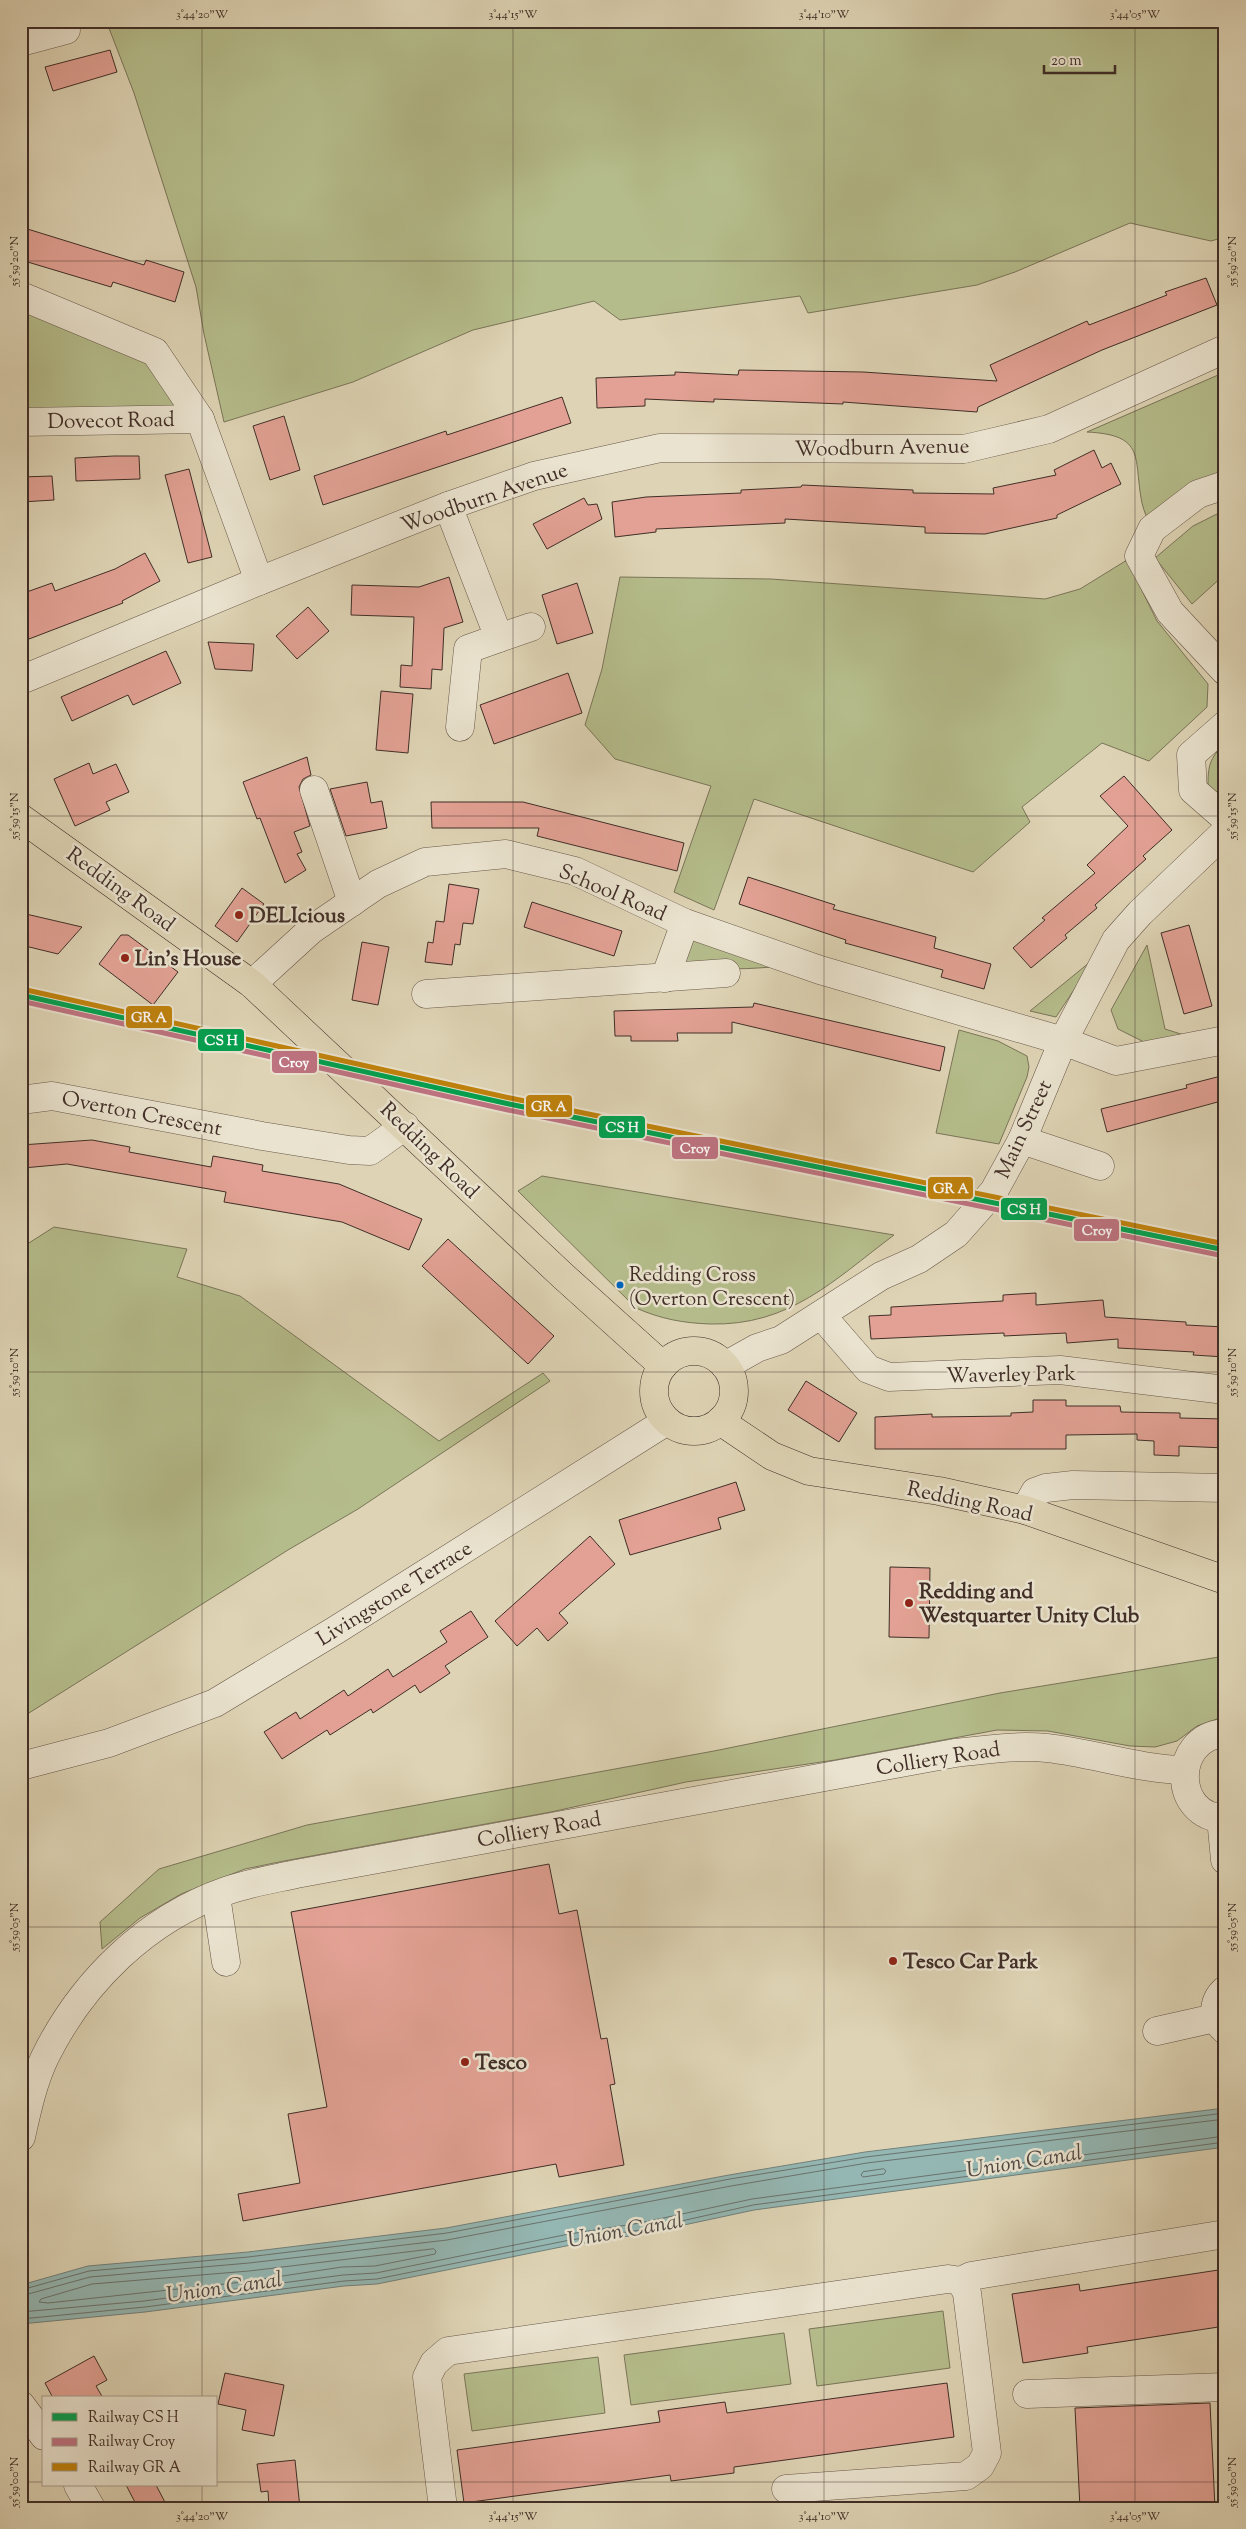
<svg xmlns="http://www.w3.org/2000/svg" width="1246" height="2529" viewBox="0 0 1246 2529" font-family="'Sorts Mill Goudy',serif">
<style>
.green{fill:#b5bc8b;stroke:#7a7559}
.water{fill:#94b7b3;stroke:#72807b}
.lines{fill:none;stroke-linecap:round;stroke-linejoin:round}
.shore{stroke:#6a726d;stroke-width:1}
.building{fill:#e2a194;stroke:#402e27}
.minor-casing{stroke:#68584a;stroke-width:29}
.major-casing{stroke:#402e27;stroke-width:29}
.minor{stroke:#eae3cf;stroke-width:28}
.major{stroke:#ded4b5;stroke-width:28}
.rail-1-casing{stroke:#eae3cf;stroke-width:9}
.rail-2-casing{stroke:#eae3cf;stroke-width:9}
.rail-3-casing{stroke:#eae3cf;stroke-width:9}
.rail-1{stroke:#03a04f;stroke-width:5}
.rail-2{stroke:#be7381;stroke-width:5}
.rail-3{stroke:#c0820c;stroke-width:5}
.ticks{fill:none;stroke:#402e27;stroke-width:1;stroke-opacity:0.45}
.poi-dot{fill:#8f2418;stroke:#eae3cf;stroke-width:2}
.bus-dot{fill:#0065bd;stroke:#eae3cf;stroke-width:2}
.labels{text-anchor:middle;stroke-width:5;stroke-linejoin:round;paint-order:stroke}
.bus-label{font-size:20px;fill:#402e27;stroke:#eae3cf;text-anchor:start}
.street-label{font-size:21px;fill:#402e27;stroke:#eae3cf}
.poi-label{font-size:21px;font-weight:bold;fill:#402e27;stroke:#eae3cf;text-anchor:start}
.water-label{font-size:22px;font-style:italic;fill:#514943;stroke:#eae3cf}
.line-badge{stroke:#eae3cf;stroke-width:2}
.badge-label{font-size:14px;text-anchor:middle;font-weight:bold;fill:#fff}
.neatline{fill:none;stroke:#402e27;stroke-width:2}
.ticks-label{font-size:12px;text-anchor:middle;fill:#402e27}
</style>
<rect width="100%" height="100%" fill="#ded4b5"/>
<filter id="stains"><feTurbulence type="fractalNoise" baseFrequency=".004" numOctaves="4"/><feColorMatrix values="0 0 0 0 .2 0 0 0 0 .09 0 0 0 0 .02 0 0 0 .5 -.17"/></filter>
<radialGradient id="worn" r=".72"><stop offset=".6" stop-color="#630" stop-opacity="0"/><stop offset="1" stop-color="#630" stop-opacity=".3"/></radialGradient>
<g class="green">
<path d="M 101,21 L 1225,21 L 1225,237 L 1211,241 L 1130,223 L 1015,272 L 977,285 L 808,313 L 800,296 L 620,320 L 594,301 L 473,330 L 353,382 L 224,422 L 204,334 L 196,287 L 134,93 L 107,23 Z"/>
<path d="M 30,299 L 155,352 L 200,419 L 21,422 L 21,366 Z"/>
<path d="M 1225,372 L 1225,481 L 1152,529 C 1148,520 1144,512 1142,503 C 1133,458 1147,435 1087,432 Z"/>
<path d="M 1225,510 L 1225,574 L 1192,604 L 1155,558 L 1193,526 Z"/>
<path d="M 1127,560 L 1157,621 L 1208,684 L 1207,707 L 1149,761 L 1102,743 L 1022,807 L 1030,822 L 973,872 L 754,799 L 714,910 L 674,892 L 711,786 L 615,759 L 585,725 L 602,669 L 620,577 L 771,579 L 1045,599 L 1080,589 Z"/>
<path d="M 1225,743 L 1225,802 L 1208,787 C 1208,766 1209,759 1225,743 Z"/>
<path d="M 690,936 L 772,967 C 734,970 717,970 680,961 Z"/>
<path d="M 1147,945 L 1165,1029 L 1184,1035 L 1146,1043 L 1118,1029 L 1111,1010 Z"/>
<path d="M 1095,958 L 1056,1017 L 1030,1011 Z"/>
<path d="M 959,1030 L 998,1041 L 1027,1056 L 1029,1067 L 1027,1077 L 999,1144 L 936,1133 Z"/>
<path d="M 542,1176 L 894,1235 C 834,1280 790,1326 710,1324 C 683,1323 661,1319 636,1308 L 518,1191 Z"/>
<path d="M 54,1227 L 187,1249 L 177,1277 L 240,1296 L 439,1441 L 543,1373 L 550,1381 L 358,1509 L 288,1550 L 21,1718 L 21,1248 Z"/>
<path d="M 1225,1656 L 1225,1720 L 1217,1719 L 1197,1726 L 1177,1741 L 1155,1747 L 1130,1746 L 1048,1731 L 997,1730 L 835,1760 L 686,1782 L 551,1812 L 284,1861 L 245,1869 L 181,1894 L 140,1918 L 102,1949 L 100,1922 L 159,1869 L 307,1825 L 714,1751 L 1000,1693 Z"/>
<path d="M 943,2311 L 950,2368 L 817,2386 L 809,2329 Z"/>
<path d="M 784,2333 L 791,2384 L 631,2405 L 624,2355 Z"/>
<path d="M 598,2357 L 605,2413 L 472,2431 L 464,2374 Z"/>
</g>
<path class="water" d="M 1225,2108 L 1225,2147 L 754,2210 L 642,2234 L 571,2245 L 377,2284 L 344,2286 L 145,2312 L 21,2324 L 21,2285 L 88,2266 L 248,2252 L 446,2228 L 729,2175 L 865,2152 Z"/>
<g class="lines">
<g class="shore">
<path d="M 884,2169 L 886,2171 L 884,2174 L 863,2177 L 861,2175 L 863,2172 Z"/>
<path d="M 434,2249 L 436,2251 L 435,2254 L 375,2266 L 342,2267 L 243,2282 L 48,2303 L 39,2302 L 41,2299 L 92,2284 L 249,2271 Z"/>
<path d="M 21,2290 L 89,2271 L 248,2257 L 447,2233 L 730,2179 L 866,2157 L 1225,2113"/>
<path d="M 21,2296 L 90,2277 L 249,2263 L 447,2240 L 731,2186 L 867,2163 L 1225,2119"/>
<path d="M 21,2312 L 144,2301 L 343,2275 L 376,2273 L 569,2234 L 640,2223 L 752,2199 L 1225,2136"/>
<path d="M 21,2319 L 145,2307 L 344,2281 L 377,2279 L 570,2240 L 641,2230 L 753,2205 L 1225,2142"/>
</g>
</g>
<g class="building">
<path d="M 110,50 L 117,72 L 53,91 L 45,67 Z"/>
<path d="M 21,227 L 144,265 L 146,260 L 184,272 L 175,302 L 113,282 L 111,287 L 21,260 Z"/>
<path d="M 1206,278 L 1217,305 L 1102,350 L 978,407 L 977,412 L 843,402 L 843,404 L 714,399 L 714,402 L 645,399 L 645,406 L 597,408 L 596,378 L 675,375 L 675,372 L 738,375 L 739,370 L 863,372 L 997,381 L 990,365 L 1087,321 L 1089,325 L 1167,295 L 1165,292 Z"/>
<path d="M 562,397 L 571,423 L 323,505 L 314,476 L 446,431 L 447,435 Z"/>
<path d="M 284,416 L 300,470 L 270,480 L 253,426 Z"/>
<path d="M 1094,450 L 1102,468 L 1111,463 L 1121,484 L 1057,515 L 1057,518 L 985,534 L 925,533 L 925,527 L 785,519 L 785,523 L 656,529 L 656,532 L 615,537 L 612,502 L 646,497 L 741,493 L 741,490 L 801,487 L 802,485 L 913,490 L 913,493 L 994,494 L 993,488 L 1056,475 L 1054,470 Z"/>
<path d="M 114,456 L 139,456 L 140,479 L 76,481 L 75,458 Z"/>
<path d="M 189,469 L 212,557 L 188,563 L 165,475 Z"/>
<path d="M 52,476 L 54,500 L 21,502 L 21,477 Z"/>
<path d="M 584,498 L 588,505 L 597,504 L 602,519 L 547,549 L 533,524 Z"/>
<path d="M 145,553 L 160,581 L 122,601 L 123,603 L 29,639 L 21,618 L 21,594 L 52,583 L 55,591 L 115,569 Z"/>
<path d="M 449,577 L 463,622 L 444,628 L 442,670 L 432,669 L 431,689 L 400,687 L 401,665 L 412,666 L 414,617 L 351,615 L 352,585 L 419,587 Z"/>
<path d="M 577,583 L 593,633 L 557,644 L 542,595 Z"/>
<path d="M 308,607 L 329,631 L 297,659 L 276,636 Z"/>
<path d="M 208,642 L 254,644 L 252,671 L 215,669 Z"/>
<path d="M 166,651 L 181,683 L 133,705 L 128,695 L 72,721 L 61,697 Z"/>
<path d="M 568,673 L 582,713 L 494,744 L 480,705 Z"/>
<path d="M 381,691 L 413,694 L 408,753 L 376,750 Z"/>
<path d="M 307,757 L 311,775 L 303,779 L 299,787 L 310,826 L 294,832 L 302,852 L 297,854 L 306,870 L 285,883 L 260,818 L 257,819 L 243,782 Z"/>
<path d="M 89,763 L 93,774 L 116,764 L 129,792 L 106,802 L 110,810 L 75,826 L 54,779 Z"/>
<path d="M 1124,776 L 1172,830 L 1143,856 L 1146,859 L 1095,905 L 1097,908 L 1065,935 L 1067,938 L 1031,968 L 1013,948 L 1045,920 L 1042,918 L 1095,873 L 1087,865 L 1128,826 L 1100,796 Z"/>
<path d="M 367,782 L 371,803 L 382,801 L 387,828 L 346,836 L 330,789 Z"/>
<path d="M 431,802 L 523,802 L 684,843 L 677,871 L 537,836 L 539,828 L 432,828 Z"/>
<path d="M 748,877 L 835,905 L 833,909 L 936,937 L 934,948 L 991,964 L 984,989 L 941,977 L 943,970 L 845,943 L 846,940 L 739,904 Z"/>
<path d="M 449,884 L 479,889 L 473,924 L 463,923 L 460,945 L 455,944 L 452,965 L 425,962 L 428,942 L 433,943 L 436,921 L 444,922 Z"/>
<path d="M 242,888 L 264,904 L 237,942 L 215,926 Z"/>
<path d="M 532,902 L 622,931 L 614,956 L 524,927 Z"/>
<path d="M 26,914 L 82,927 L 58,954 L 21,945 Z"/>
<path d="M 1189,925 L 1212,1006 L 1184,1014 L 1161,933 Z"/>
<path d="M 121,935 L 128,935 L 178,972 L 153,1005 L 99,964 Z"/>
<path d="M 362,942 L 389,947 L 378,1005 L 352,1000 Z"/>
<path d="M 754,1003 L 945,1047 L 940,1071 L 732,1022 L 732,1033 L 677,1033 L 678,1041 L 631,1041 L 631,1036 L 615,1036 L 614,1011 L 753,1007 Z"/>
<path d="M 1225,1075 L 1225,1100 L 1107,1132 L 1101,1109 L 1187,1088 L 1186,1085 Z"/>
<path d="M 92,1140 L 130,1147 L 129,1152 L 211,1167 L 213,1156 L 263,1165 L 262,1171 L 339,1184 L 422,1219 L 409,1250 L 342,1222 L 224,1202 L 226,1192 L 67,1164 L 23,1168 L 21,1145 Z"/>
<path d="M 448,1239 L 554,1336 L 528,1364 L 422,1266 Z"/>
<path d="M 1036,1293 L 1036,1305 L 1103,1300 L 1105,1317 L 1186,1322 L 1186,1325 L 1225,1327 L 1225,1357 L 1193,1355 L 1194,1352 L 1118,1348 L 1118,1339 L 1067,1343 L 1066,1333 L 1004,1336 L 1004,1333 L 871,1339 L 869,1316 L 891,1315 L 891,1307 L 1003,1301 L 1003,1295 Z"/>
<path d="M 806,1381 L 857,1413 L 839,1442 L 788,1410 Z"/>
<path d="M 1033,1400 L 1066,1400 L 1066,1406 L 1120,1406 L 1121,1412 L 1180,1413 L 1180,1418 L 1225,1419 L 1225,1448 L 1179,1446 L 1179,1456 L 1154,1455 L 1154,1441 L 1137,1440 L 1137,1434 L 1066,1435 L 1066,1449 L 875,1449 L 875,1417 L 932,1414 L 932,1417 L 1011,1416 L 1011,1413 L 1033,1412 Z"/>
<path d="M 736,1482 L 745,1510 L 718,1518 L 721,1529 L 630,1555 L 619,1520 Z"/>
<path d="M 590,1536 L 615,1564 L 559,1613 L 568,1623 L 548,1641 L 537,1628 L 517,1646 L 495,1621 Z"/>
<path d="M 890,1567 L 930,1568 L 929,1638 L 889,1637 Z"/>
<path d="M 471,1611 L 488,1637 L 445,1666 L 450,1673 L 420,1693 L 415,1685 L 373,1713 L 371,1709 L 330,1735 L 327,1730 L 282,1759 L 264,1732 L 296,1712 L 300,1719 L 344,1690 L 348,1696 L 388,1669 L 393,1677 L 447,1642 L 440,1631 Z"/>
<path d="M 549,1864 L 559,1914 L 577,1910 L 601,2039 L 607,2038 L 615,2084 L 610,2085 L 624,2165 L 559,2177 L 556,2164 L 243,2221 L 238,2194 L 300,2183 L 288,2114 L 327,2107 L 291,1912 Z"/>
<path d="M 1225,2269 L 1225,2326 L 1087,2347 L 1088,2353 L 1023,2363 L 1012,2294 L 1079,2284 L 1080,2291 Z"/>
<path d="M 94,2356 L 107,2380 L 96,2386 L 103,2398 L 53,2398 L 45,2383 Z"/>
<path d="M 225,2373 L 284,2385 L 274,2436 L 242,2430 L 246,2410 L 218,2404 Z"/>
<path d="M 947,2383 L 954,2437 L 734,2467 L 734,2473 L 671,2481 L 670,2475 L 464,2503 L 457,2450 L 660,2422 L 658,2411 L 725,2402 L 727,2413 Z"/>
<path d="M 1210,2403 L 1215,2508 L 1080,2508 L 1075,2408 Z"/>
<path d="M 295,2460 L 300,2508 L 269,2508 L 268,2491 L 261,2492 L 257,2464 Z"/>
<path d="M 126,2485 L 156,2485 L 168,2508 L 138,2508 Z"/>
</g>
<g class="lines">
<defs>
<g id="minor">
<path d="M 21,42 L 66,30"/>
<path d="M 21,296 L 155,352 L 200,419 L 259,581"/>
<path d="M 21,422 L 200,419"/>
<path d="M 1225,485 L 1198,494 L 1152,529 L 1139,556 L 1170,612 L 1225,671"/>
<path d="M 448,506 L 499,638 L 468,649 L 460,727"/>
<path d="M 499,638 L 531,627"/>
<path d="M 21,680 L 259,581 L 448,506 L 534,476 L 660,448 L 964,449 L 1049,429 L 1225,349"/>
<path d="M 1225,725 L 1191,755 L 1193,790 L 1225,818"/>
<path d="M 314,790 L 352,902"/>
<path d="M 665,978 L 685,923"/>
<path d="M 252,984 L 311,930 L 378,884 L 425,862 L 506,854 L 575,871 L 685,923 L 820,970 L 1063,1041 L 1116,1061 L 1225,1040"/>
<path d="M 426,994 L 726,973"/>
<path d="M 21,1100 L 52,1096 L 262,1136 L 349,1150 L 370,1151 L 405,1126"/>
<path d="M 1022,1140 L 1100,1166"/>
<path d="M 822,1316 L 868,1369 L 889,1377 L 1060,1370 L 1225,1390"/>
<path d="M 725,1366 L 757,1348 L 781,1340 L 881,1276 L 919,1259 L 956,1234 L 994,1191 L 1022,1140 L 1063,1041 L 1116,940 L 1140,913 L 1225,832"/>
<path d="M 1025,1510 L 1035,1492 L 1046,1488 L 1073,1485 L 1225,1488"/>
<path d="M 1225,1733 C 1170,1737 1173,1819 1225,1818"/>
<path d="M 21,1766 L 109,1743 L 215,1703 L 336,1630 L 667,1421"/>
<path d="M 1221,1818 L 1225,1860"/>
<path d="M 216,1896 L 226,1962"/>
<path d="M 1225,1990 C 1212,2002 1212,2019 1225,2030"/>
<path d="M 1157,2031 L 1215,2018"/>
<path d="M 21,2137 C 27,2110 33,2082 45,2057 C 82,1982 146,1919 226,1891 C 248,1883 273,1879 296,1874 L 955,1753 C 985,1750 1016,1745 1047,1748 C 1093,1753 1137,1769 1184,1770"/>
<path d="M 961,2281 L 971,2276 L 1225,2234"/>
<path d="M 1027,2394 L 1225,2387"/>
<path d="M 21,2405 L 44,2436"/>
<path d="M 78,2485 L 91,2508"/>
<path d="M 443,2508 L 427,2377 L 434,2363 L 448,2351 L 948,2279 L 961,2281 L 967,2293 L 987,2453 L 980,2466 L 966,2476 L 786,2489"/>
</g>
<g id="major">
<path d="M 21,818 L 252,984 L 563,1276 L 663,1366"/>
<circle cx="694" cy="1391" r="40"/>
<path d="M 720,1421 L 772,1456 L 809,1471 L 939,1491 L 1025,1510 L 1225,1580"/>
</g>
</defs>
<use href="#minor" class="minor-casing"/>
<use href="#major" class="major-casing"/>
<use href="#minor" class="minor"/>
<use href="#major" class="major"/>
<defs>
<path id="rail-1" d="M 21,995 L 509,1104 L 1225,1250"/>
<path id="rail-2" d="M 21,1001 L 508,1110 L 1224,1256"/>
<path id="rail-3" d="M 22,989 L 510,1098 L 1225,1244"/>
</defs>
<use href="#rail-1" class="rail-1-casing"/>
<use href="#rail-2" class="rail-2-casing"/>
<use href="#rail-3" class="rail-3-casing"/>
<use href="#rail-1" class="rail-1"/>
<use href="#rail-2" class="rail-2"/>
<use href="#rail-3" class="rail-3"/>
</g>
<path class="ticks" d="M 202,21 L 202,2398M 513,21 L 513,2508M 824,21 L 824,2508M 1135,21 L 1135,2508M 21,261 L 1225,261M 21,816 L 1225,816M 21,1372 L 1225,1372M 21,1927 L 1225,1927M 21,2482 L 44,2482M 216,2482 L 1225,2482M 202,2485 L 202,2508"/>
<g class="poi-dot">
<circle cx="239" cy="915" r="5"/>
<circle cx="125" cy="958" r="5"/>
<circle cx="909" cy="1603" r="5"/>
<circle cx="893" cy="1961" r="5"/>
<circle cx="465" cy="2062" r="5"/>
</g>
<circle class="bus-dot" cx="620" cy="1285" r="4.5"/>
<g class="labels">
<g class="bus-label">
<text x="629" y="1281">Redding Cross<tspan x="629" dy="24">(Overton Crescent)</tspan></text>
</g>
<g class="street-label">
<text transform="translate(111 420) rotate(-1)" y="7">Dovecot Road</text>
<text transform="translate(882 447) rotate(-1)" y="7">Woodburn Avenue</text>
<text transform="translate(484 497) rotate(-19)" y="7">Woodburn Avenue</text>
<text transform="translate(121 889) rotate(36)" y="7">Redding Road</text>
<text transform="translate(613 892) rotate(23)" y="7">School Road</text>
<text transform="translate(142 1113) rotate(11)" y="7">Overton Crescent</text>
<text transform="translate(1023 1129) rotate(-65)" y="7">Main Street</text>
<text transform="translate(430 1150) rotate(44)" y="7">Redding Road</text>
<text transform="translate(1011 1374) rotate(-1)" y="7">Waverley Park</text>
<text transform="translate(970 1501) rotate(12)" y="7">Redding Road</text>
<text transform="translate(394 1593) rotate(-32)" y="7">Livingstone Terrace</text>
<text transform="translate(938 1758) rotate(-9)" y="7">Colliery Road</text>
<text transform="translate(539 1829) rotate(-10)" y="7">Colliery Road</text>
</g>
<g class="poi-label">
<text x="249" y="922">DELIcious</text>
<text x="135" y="965">Lin's House</text>
<text x="919" y="1598">Redding and<tspan x="919" dy="24">Westquarter Unity Club</tspan></text>
<text x="903" y="1968">Tesco Car Park</text>
<text x="475" y="2069">Tesco</text>
</g>
<g class="water-label">
<text transform="translate(1024 2160) rotate(-9)" y="8">Union Canal</text>
<text transform="translate(625 2229) rotate(-10)" y="8">Union Canal</text>
<text transform="translate(224 2286) rotate(-8)" y="8">Union Canal</text>
</g>
</g>
<g class="line-badge">
<rect x="125" y="1005" width="48" height="24" rx="5" fill="#c0820c"/>
<rect x="197" y="1028" width="48" height="24" rx="5" fill="#03a04f"/>
<rect x="271" y="1050" width="47" height="24" rx="5" fill="#be7381"/>
<rect x="525" y="1094" width="48" height="24" rx="5" fill="#c0820c"/>
<rect x="598" y="1115" width="48" height="24" rx="5" fill="#03a04f"/>
<rect x="671" y="1136" width="48" height="24" rx="5" fill="#be7381"/>
<rect x="927" y="1176" width="47" height="24" rx="5" fill="#c0820c"/>
<rect x="1000" y="1197" width="48" height="24" rx="5" fill="#03a04f"/>
<rect x="1073" y="1218" width="47" height="24" rx="5" fill="#be7381"/>
</g>
<g class="badge-label">
<text x="149" y="1022">GR A</text>
<text x="221" y="1045">CS H</text>
<text x="294" y="1067">Croy</text>
<text x="549" y="1111">GR A</text>
<text x="622" y="1132">CS H</text>
<text x="695" y="1153">Croy</text>
<text x="951" y="1193">GR A</text>
<text x="1024" y="1214">CS H</text>
<text x="1097" y="1235">Croy</text>
</g>
<rect width="1246" height="2529" fill="none" stroke="#ded4b5" stroke-width="55"/>
<rect x="42" y="2396" width="175" height="90" fill="#eae3cf" stroke="#a69b8c"/>
<rect x="52" y="2413" width="25" height="8" fill="#03a04f" stroke="#a69b8c"/>
<text x="88" y="2422" font-size="15" fill="#402e27">Railway CS H</text>
<rect x="52" y="2438" width="25" height="8" fill="#be7381" stroke="#a69b8c"/>
<text x="88" y="2446" font-size="15" fill="#402e27">Railway Croy</text>
<rect x="52" y="2463" width="25" height="8" fill="#c0820c" stroke="#a69b8c"/>
<text x="88" y="2472" font-size="15" fill="#402e27">Railway GR A</text>
<path d="M1044 65v8h71v-8" fill="none" stroke="#402e27" stroke-width="2.5"/>
<text x="1051" y="65" font-size="15" fill="#402e27" stroke="#eae3cf" stroke-width="4" paint-order="stroke">20 m</text>
<rect x="28" y="28" width="1190" height="2474" class="neatline"/>
<g class="ticks-label">
<text x="202" y="18">3°44'20"W</text>
<text x="513" y="18">3°44'15"W</text>
<text x="824" y="18">3°44'10"W</text>
<text x="1135" y="18">3°44'05"W</text>
<text transform="translate(14 261) rotate(-90)" y="4">55°59'20"N</text>
<text transform="translate(1232 261) rotate(-90)" y="4">55°59'20"N</text>
<text transform="translate(14 816) rotate(-90)" y="4">55°59'15"N</text>
<text transform="translate(1232 816) rotate(-90)" y="4">55°59'15"N</text>
<text transform="translate(14 1372) rotate(-90)" y="4">55°59'10"N</text>
<text transform="translate(1232 1372) rotate(-90)" y="4">55°59'10"N</text>
<text transform="translate(14 1927) rotate(-90)" y="4">55°59'05"N</text>
<text transform="translate(1232 1927) rotate(-90)" y="4">55°59'05"N</text>
<text transform="translate(14 2482) rotate(-90)" y="4">55°59'00"N</text>
<text transform="translate(1232 2482) rotate(-90)" y="4">55°59'00"N</text>
<text x="202" y="2520">3°44'20"W</text>
<text x="513" y="2520">3°44'15"W</text>
<text x="824" y="2520">3°44'10"W</text>
<text x="1135" y="2520">3°44'05"W</text>
</g>
<rect width="100%" height="100%" filter="url(#stains)"/>
<rect width="100%" height="100%" fill="url(#worn)"/>
</svg>
